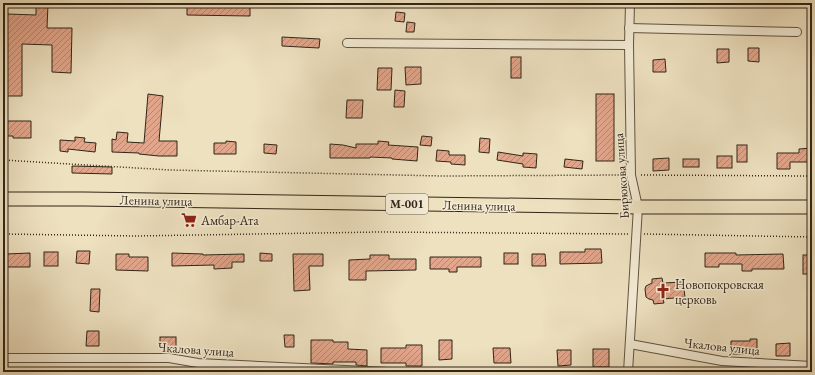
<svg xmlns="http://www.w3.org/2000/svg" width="815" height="375" viewBox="0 0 815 375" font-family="'EB Garamond',serif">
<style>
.building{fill:url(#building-hatch);stroke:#312516}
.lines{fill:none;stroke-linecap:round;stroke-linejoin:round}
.street-casing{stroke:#605440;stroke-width:10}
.primary-casing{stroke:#312516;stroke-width:15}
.path{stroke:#312516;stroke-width:1.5;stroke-dasharray:1 2;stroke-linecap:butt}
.street{stroke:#f4ecd6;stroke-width:8}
.primary{stroke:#eee1c0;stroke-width:13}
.labels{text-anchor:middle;stroke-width:3;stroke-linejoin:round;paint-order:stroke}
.shield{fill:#f4ecd6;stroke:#6c6150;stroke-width:1}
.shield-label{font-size:12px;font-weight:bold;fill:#312516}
.street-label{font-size:13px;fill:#312516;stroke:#f4ecd6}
.poi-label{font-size:13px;fill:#312516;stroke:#f4ecd6;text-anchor:start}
</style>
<defs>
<pattern id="building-hatch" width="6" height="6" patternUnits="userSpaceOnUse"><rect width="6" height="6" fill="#e2a68c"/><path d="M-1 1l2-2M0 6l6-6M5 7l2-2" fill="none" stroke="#b88771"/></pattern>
</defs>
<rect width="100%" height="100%" fill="#eee1c0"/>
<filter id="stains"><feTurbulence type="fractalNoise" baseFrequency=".005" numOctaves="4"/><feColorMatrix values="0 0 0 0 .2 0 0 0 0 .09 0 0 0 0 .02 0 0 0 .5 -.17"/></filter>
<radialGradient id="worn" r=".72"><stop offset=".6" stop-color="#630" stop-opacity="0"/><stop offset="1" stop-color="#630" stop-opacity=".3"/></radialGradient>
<g class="building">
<path d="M 187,3 L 250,3 L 250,16 L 187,15 Z"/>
<path d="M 36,4 L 48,4 L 47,28 L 72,28 L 71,73 L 52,72 L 52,45 L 22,44 L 22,96 L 5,96 L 7,14 L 36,15 Z"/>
<path d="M 396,12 L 405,13 L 404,22 L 395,21 Z"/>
<path d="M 407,22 L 415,23 L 414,32 L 406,32 Z"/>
<path d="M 282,37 L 320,39 L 319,48 L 282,46 Z"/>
<path d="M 748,48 L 759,48 L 759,62 L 748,61 Z"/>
<path d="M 717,49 L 729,49 L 729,62 L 717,63 Z"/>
<rect x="511" y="57" width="10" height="21"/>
<path d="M 665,59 L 666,72 L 653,72 L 653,60 Z"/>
<path d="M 405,67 L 421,67 L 421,84 L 406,85 Z"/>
<path d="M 378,68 L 392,68 L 391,90 L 377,90 Z"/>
<path d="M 395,90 L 405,91 L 404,107 L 394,107 Z"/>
<path d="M 148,94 L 163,96 L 159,141 L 177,141 L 177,156 L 159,156 L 139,154 L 139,153 L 112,152 L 112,139 L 116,140 L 117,132 L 128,133 L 127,142 L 144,143 Z"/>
<rect x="596" y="94" width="18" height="67"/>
<path d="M 347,100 L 363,100 L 362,118 L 346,118 Z"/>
<path d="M 7,121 L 31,121 L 31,138 L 13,138 L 13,136 L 7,136 Z"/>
<path d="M 422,136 L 432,137 L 431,146 L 420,145 Z"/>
<path d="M 75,137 L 85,138 L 84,142 L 96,143 L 95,152 L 68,149 L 68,152 L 60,151 L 60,140 L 75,141 Z"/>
<path d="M 480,138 L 490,139 L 489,153 L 479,152 Z"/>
<path d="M 226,141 L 236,142 L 236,154 L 214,154 L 214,143 L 226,143 Z"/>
<path d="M 378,141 L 389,142 L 388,145 L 418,147 L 417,161 L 392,159 L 392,158 L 370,157 L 370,158 L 330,158 L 330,144 L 343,145 L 356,148 L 356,144 L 378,144 Z"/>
<path d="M 264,144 L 277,145 L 276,154 L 264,153 Z"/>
<rect x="737" y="145" width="10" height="17"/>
<path d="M 812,148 L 812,162 L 790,162 L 790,169 L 777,169 L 777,153 L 799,153 L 799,149 Z"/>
<path d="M 437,150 L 449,151 L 449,155 L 465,155 L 465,165 L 451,164 L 451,162 L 436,161 Z"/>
<path d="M 498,152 L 523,156 L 523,153 L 537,154 L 536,168 L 523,167 L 523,164 L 497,160 Z"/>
<rect x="717" y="156" width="15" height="12"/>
<path d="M 669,158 L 669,170 L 653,171 L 653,159 Z"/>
<path d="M 565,159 L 583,161 L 582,169 L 564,167 Z"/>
<rect x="683" y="159" width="16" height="8"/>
<path d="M 72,166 L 112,167 L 112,174 L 72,173 Z"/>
<path d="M 585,249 L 601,249 L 602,263 L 560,264 L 560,252 L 585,252 Z"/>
<path d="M 77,251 L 90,251 L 89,264 L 76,263 Z"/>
<rect x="44" y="252" width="14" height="14"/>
<path d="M 30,253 L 30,267 L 7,267 L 6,254 Z"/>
<path d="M 172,253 L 203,254 L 203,255 L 244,254 L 244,262 L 232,262 L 232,268 L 214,269 L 214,265 L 172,266 Z"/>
<path d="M 260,253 L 272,254 L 272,261 L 260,261 Z"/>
<rect x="504" y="253" width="14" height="11"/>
<path d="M 705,253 L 736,253 L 736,255 L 783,254 L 784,269 L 752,269 L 752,271 L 742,271 L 742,264 L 719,264 L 719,267 L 705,267 Z"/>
<path d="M 116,254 L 129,254 L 129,257 L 148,257 L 148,271 L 116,270 Z"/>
<path d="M 293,254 L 323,254 L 323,266 L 309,266 L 310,290 L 294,291 Z"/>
<path d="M 532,254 L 545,254 L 546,266 L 532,266 Z"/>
<path d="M 370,255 L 389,255 L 389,259 L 416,259 L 416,270 L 366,271 L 366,280 L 349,280 L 349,260 L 370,259 Z"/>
<rect x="803" y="255" width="9" height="19"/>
<path d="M 430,257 L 481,257 L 481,267 L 457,267 L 457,272 L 449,272 L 449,269 L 430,269 Z"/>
<path d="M 662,278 L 663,283 L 683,282 L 685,297 L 663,299 L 664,303 L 654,304 L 653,300 L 649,299 L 646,297 L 645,289 L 646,286 L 652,283 L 652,279 Z"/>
<path d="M 91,289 L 100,289 L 99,312 L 90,311 Z"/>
<path d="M 87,331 L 99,331 L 99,346 L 86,346 Z"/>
<path d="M 284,335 L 294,335 L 294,347 L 285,347 Z"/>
<rect x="160" y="337" width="16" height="11"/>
<path d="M 750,339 L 757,339 L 757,354 L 731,354 L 731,341 L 750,341 Z"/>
<path d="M 311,340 L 333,340 L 333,342 L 348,342 L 348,349 L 367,350 L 367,366 L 356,365 L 356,362 L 333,362 L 333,364 L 311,363 Z"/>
<path d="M 439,340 L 452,340 L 452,359 L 439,360 Z"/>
<path d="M 790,343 L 790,356 L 776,356 L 776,344 Z"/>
<path d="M 406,345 L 422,345 L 422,366 L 406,366 L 406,363 L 381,363 L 381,348 L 406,348 Z"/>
<path d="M 493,348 L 510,348 L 511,363 L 494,363 Z"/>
<rect x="593" y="349" width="16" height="18"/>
<path d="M 557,350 L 571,350 L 571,365 L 558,366 Z"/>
</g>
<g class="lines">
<defs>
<g id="street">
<path d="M 629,28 L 797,32"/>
<path d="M 347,43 L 629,45"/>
<path d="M 630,344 L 722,361 L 812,366"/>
<path d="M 3,358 L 169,358 L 198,363 L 388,372"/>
<path d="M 628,372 L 638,207 L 631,175 L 629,45 L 630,3"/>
</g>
<path id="primary" d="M 3,199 L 84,199 L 638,207 L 812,207"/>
</defs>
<use href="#street" class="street-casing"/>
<use href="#primary" class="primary-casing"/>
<g class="path">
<path d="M 3,160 L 170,170 L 442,176 L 623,175"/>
<path d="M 641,175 L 812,176"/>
<path d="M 3,234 L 136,236 L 378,232 L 628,234"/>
<path d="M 644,234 L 812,237"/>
</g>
<use href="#street" class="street"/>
<use href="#primary" class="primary"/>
</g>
<defs>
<symbol id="supermarket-bare" viewBox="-9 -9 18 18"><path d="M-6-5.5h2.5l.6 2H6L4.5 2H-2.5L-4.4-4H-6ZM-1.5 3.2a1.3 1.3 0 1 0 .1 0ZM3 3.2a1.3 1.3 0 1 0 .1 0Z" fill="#8f2418" stroke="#f4ecd6" stroke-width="2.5" paint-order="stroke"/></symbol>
<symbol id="church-bare" viewBox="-9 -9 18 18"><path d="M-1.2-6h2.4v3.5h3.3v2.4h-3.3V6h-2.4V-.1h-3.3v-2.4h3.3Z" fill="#8f2418" stroke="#f4ecd6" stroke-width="2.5" paint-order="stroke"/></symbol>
</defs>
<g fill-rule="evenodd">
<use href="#supermarket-bare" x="178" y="209" width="22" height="22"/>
<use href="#church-bare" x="652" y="280" width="22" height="22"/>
</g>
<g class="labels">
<rect class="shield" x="386" y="194" width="42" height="20" rx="3"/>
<g class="shield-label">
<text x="407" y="208">М-001</text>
</g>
<g class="street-label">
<text transform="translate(621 176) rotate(-94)" y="5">Бирюкова улица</text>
<text transform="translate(156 200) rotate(1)" y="5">Ленина улица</text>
<text transform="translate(479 205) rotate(1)" y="5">Ленина улица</text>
<text transform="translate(722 346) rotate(6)" y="5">Чкалова улица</text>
<text transform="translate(196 349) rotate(4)" y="5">Чкалова улица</text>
</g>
<g class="poi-label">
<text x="201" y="225">Амбар-Ата</text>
<text x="675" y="289">Новопокровская<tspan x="675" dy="15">церковь</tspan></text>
</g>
</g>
<rect width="815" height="375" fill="none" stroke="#eee1c0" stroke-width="16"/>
<rect x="4" y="4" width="807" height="367" fill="none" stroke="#312516" stroke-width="2"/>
<rect x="8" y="8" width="799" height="359" fill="none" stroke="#312516"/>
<rect width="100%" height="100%" filter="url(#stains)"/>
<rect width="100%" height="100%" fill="url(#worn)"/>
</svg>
